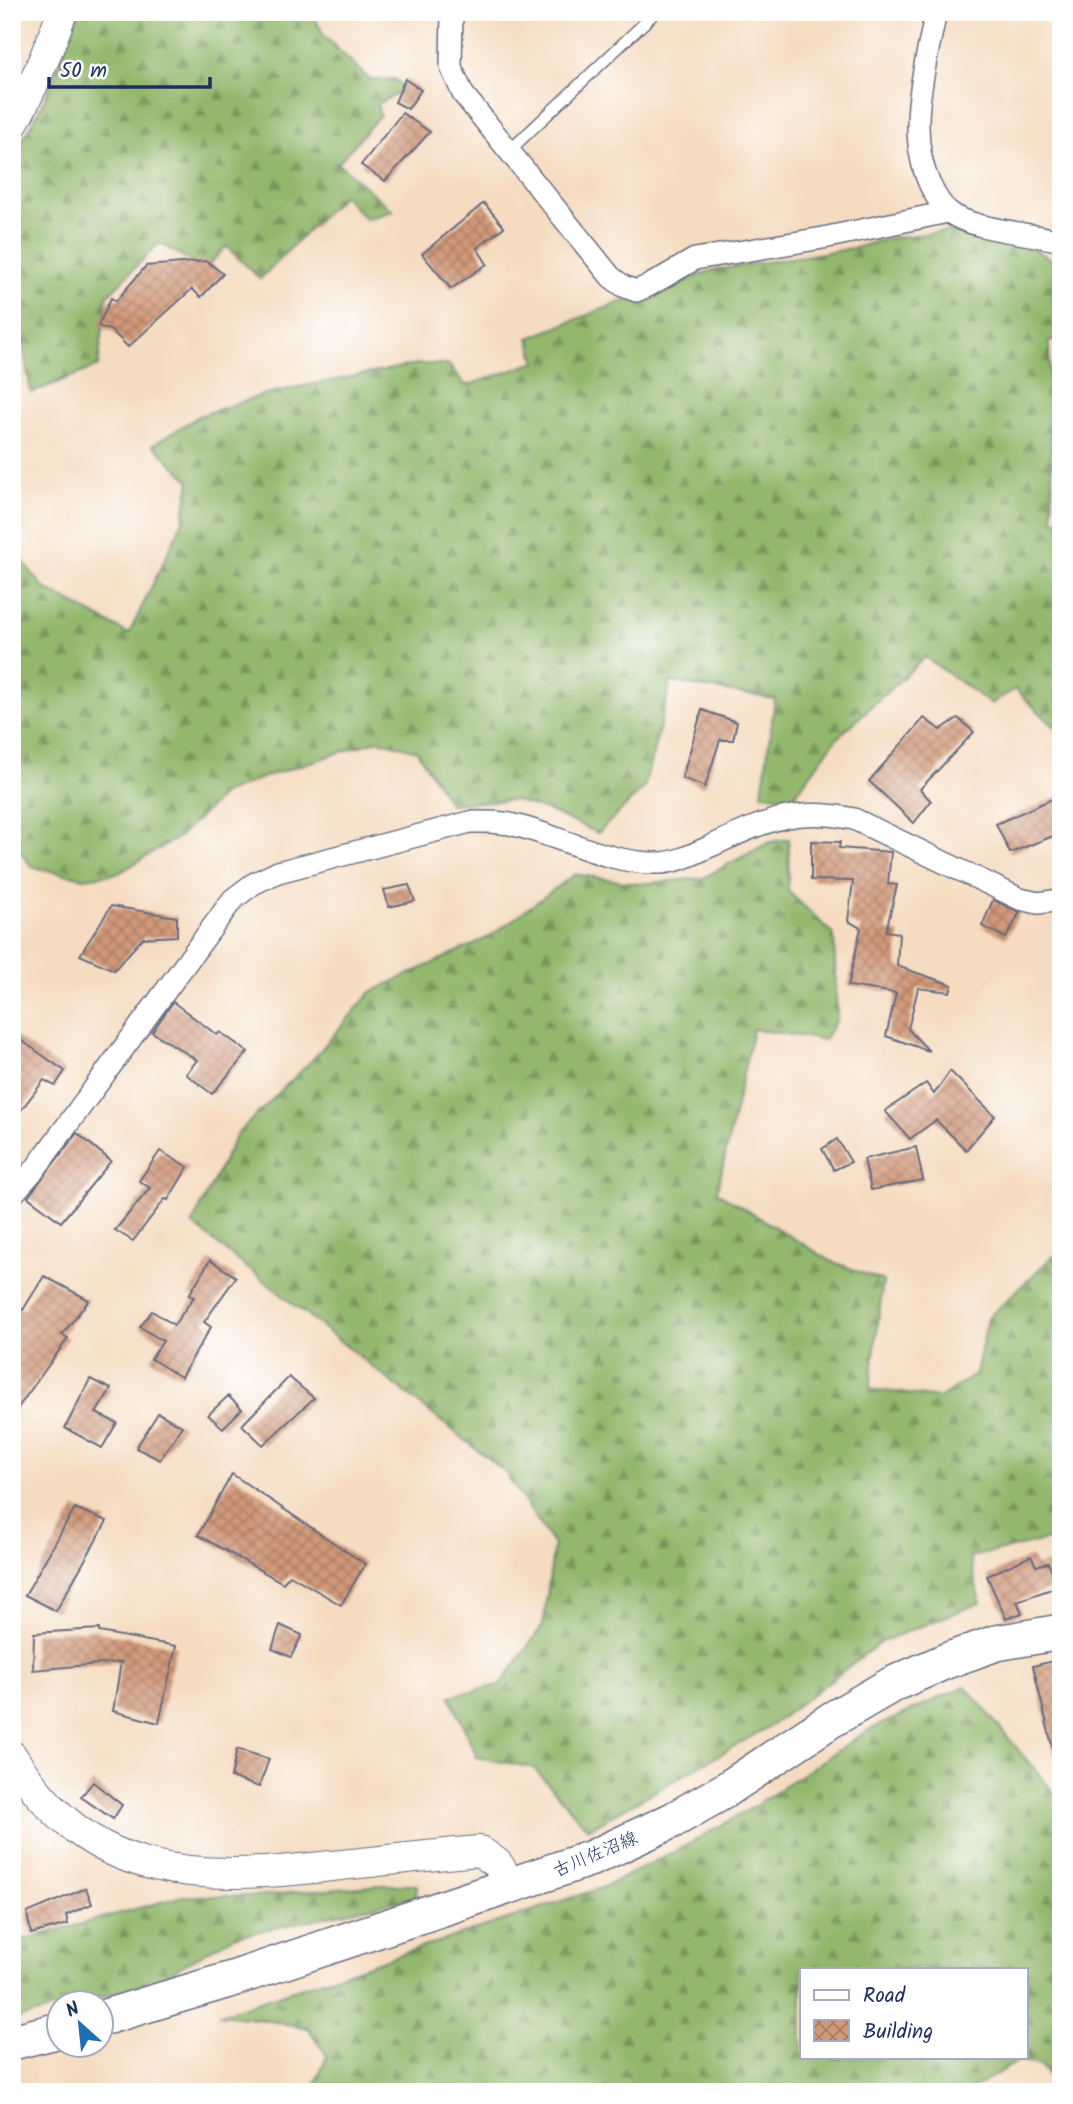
<svg xmlns="http://www.w3.org/2000/svg" width="1073" height="2104" viewBox="0 0 1073 2104" font-family="Kalam,'Klee One',sans-serif">
<style>
.forest{fill:url(#forest-firs);stroke:#577365;stroke-width:2;fill-rule:evenodd}
.building{fill:url(#building-cross-hatch)}
.lines{fill:none;stroke-linecap:round;stroke-linejoin:round}
.lane-casing{stroke:#676c80;stroke-width:13}
.street-casing{stroke:#676c80;stroke-width:24}
.secondary-casing{stroke:#676c80;stroke-width:32}
.primary-casing{stroke:#676c80;stroke-width:38}
.lane{stroke:#fff;stroke-width:10}
.street{stroke:#fff;stroke-width:21}
.secondary{stroke:#fff;stroke-width:30}
.primary{stroke:#fff;stroke-width:35}
.labels{text-anchor:middle;stroke-width:5;stroke-linejoin:round;paint-order:stroke}
.street-label{font-size:18px;fill:#1b2f5e;stroke:#fff}
</style>
<defs>
<pattern id="forest-firs" width="22" height="20" patternUnits="userSpaceOnUse" patternTransform="scale(1.75)"><rect width="22" height="20" fill="#93b76c"/><path d="M5 1l3.5 6h-7zM16 11l3.5 6h-7z" fill="#77955c"/></pattern>
<pattern id="building-cross-hatch" width="8" height="8" patternUnits="userSpaceOnUse" patternTransform="scale(1.75)"><rect width="8" height="8" fill="#d29979"/><path d="M0 0l8 8M0 8l8-8" fill="none" stroke="#aa7d66"/></pattern>
</defs>
<rect width="100%" height="100%" fill="#fff"/>
<filter id="ink" filterUnits="userSpaceOnUse"><feTurbulence type="fractalNoise" baseFrequency=".0143" numOctaves="2"/><feDisplacementMap in="SourceGraphic" scale="14" xChannelSelector="R" yChannelSelector="G"/><feConvolveMatrix kernelMatrix="1 2 1 2 8 2 1 2 1" color-interpolation-filters="sRGB"/></filter>
<filter id="wash" filterUnits="userSpaceOnUse"><feTurbulence type="fractalNoise" baseFrequency=".00686" numOctaves="4" result="noise"/><feDisplacementMap in="SourceGraphic" scale="28" xChannelSelector="R" yChannelSelector="G"/><feGaussianBlur stdDeviation="1.57" result="paint"/><feColorMatrix in="noise" values="0 0 0 0 0 0 0 0 0 0 0 0 0 0 0 0 0 1.4 0 .05"/><feComposite in="paint" operator="in"/></filter>
<g filter="url(#wash)">
<rect width="100%" height="100%" fill="#f5dcc0"/>
<g class="forest">
<path d="M 78,12 L 312,12 L 324,36 L 370,80 L 395,79 L 405,90 L 377,104 L 380,115 L 338,163 L 393,211 L 366,219 L 343,195 L 260,279 L 226,246 L 205,269 L 159,243 L 107,296 L 98,366 L 31,393 L 17,306 L 12,298 L 12,152 C 41,122 63,52 78,12 Z"/>
<path d="M 948,231 L 1028,246 L 1061,264 L 1061,339 L 1049,342 L 1053,519 L 1061,520 L 1061,733 L 1015,689 L 991,704 L 925,657 L 836,739 L 793,798 L 762,794 L 775,699 L 671,682 L 644,788 L 598,833 L 549,811 L 515,800 L 450,804 L 417,751 L 379,740 L 261,778 L 224,794 L 180,836 L 119,873 L 84,878 L 32,867 L 12,841 L 12,547 L 44,588 L 129,634 L 183,521 L 190,481 L 153,445 L 199,416 L 269,393 L 417,364 L 448,364 L 466,386 L 536,362 L 529,338 L 623,301 L 648,302 L 687,280 L 714,270 L 855,248 L 884,239 Z"/>
<path d="M 789,839 L 788,891 L 834,935 L 837,1019 L 824,1040 L 753,1029 L 717,1192 L 831,1261 L 883,1281 L 870,1389 L 939,1398 L 976,1374 L 988,1318 L 1053,1256 L 1061,1271 L 1061,1537 L 970,1557 L 980,1603 L 881,1642 L 772,1725 L 588,1829 L 534,1768 L 477,1757 L 450,1696 L 500,1685 L 543,1625 L 554,1545 L 504,1471 L 192,1224 L 237,1134 L 312,1060 L 371,992 L 489,937 L 575,874 L 639,884 L 703,878 L 770,842 Z"/>
<path d="M 965,1686 L 1061,1801 L 1061,2092 L 1041,2066 L 1020,2060 L 967,2092 L 312,2092 L 327,2056 L 308,2028 L 265,2020 L 218,2015 L 604,1887 L 687,1845 L 758,1804 L 867,1731 ZM 1026,1969 L 1026,2057 L 802,2057 L 802,1969 Z"/>
<path d="M 383,1885 L 417,1885 L 416,1897 L 233,1937 L 146,1986 L 81,2002 L 60,2002 L 59,2008 L 12,2020 L 12,1934 L 15,1942 L 183,1896 L 257,1896 Z"/>
</g>
<g id="blocks">
<g class="building">
<path d="M 405,79 L 421,90 L 408,109 L 395,102 Z"/>
<path d="M 402,113 L 430,132 L 385,181 L 361,165 Z"/>
<path d="M 484,203 L 504,227 L 477,248 L 487,264 L 451,289 L 422,254 Z"/>
<path d="M 207,261 L 223,274 L 201,297 L 192,289 L 128,347 L 112,331 L 98,326 L 111,298 L 116,301 L 146,266 Z"/>
<path d="M 702,710 L 737,722 L 733,740 L 720,740 L 705,787 L 682,778 Z"/>
<path d="M 924,718 L 940,730 L 958,718 L 974,732 L 920,789 L 931,801 L 914,823 L 869,781 Z"/>
<path d="M 1061,795 L 1061,833 L 1010,853 L 996,824 Z"/>
<path d="M 811,841 L 840,842 L 839,848 L 891,852 L 888,884 L 897,885 L 886,931 L 899,933 L 897,966 L 952,985 L 950,992 L 918,988 L 908,1029 L 929,1051 L 886,1036 L 896,993 L 848,986 L 861,928 L 848,921 L 853,881 L 811,880 Z"/>
<path d="M 409,885 L 415,901 L 389,907 L 384,890 Z"/>
<path d="M 993,900 L 1020,912 L 1006,938 L 982,926 Z"/>
<path d="M 111,906 L 177,917 L 177,936 L 143,938 L 114,970 L 80,955 Z"/>
<path d="M 173,1002 L 217,1035 L 220,1032 L 248,1052 L 212,1094 L 186,1074 L 197,1060 L 152,1032 Z"/>
<path d="M 12,1034 L 65,1071 L 55,1086 L 44,1080 L 12,1122 Z"/>
<path d="M 950,1071 L 995,1116 L 966,1150 L 936,1120 L 910,1139 L 885,1111 L 926,1083 L 934,1094 Z"/>
<path d="M 77,1133 L 111,1161 L 61,1222 L 28,1197 Z"/>
<path d="M 837,1139 L 851,1162 L 834,1170 L 822,1149 Z"/>
<path d="M 916,1147 L 923,1180 L 871,1190 L 864,1159 Z"/>
<path d="M 160,1151 L 188,1167 L 168,1200 L 165,1199 L 133,1241 L 115,1230 L 150,1188 L 139,1181 Z"/>
<path d="M 210,1260 L 236,1277 L 204,1322 L 211,1327 L 181,1377 L 151,1359 L 163,1341 L 140,1327 L 152,1311 L 174,1325 L 194,1297 L 189,1295 Z"/>
<path d="M 44,1276 L 89,1300 L 62,1335 L 68,1338 L 12,1416 L 12,1304 L 23,1310 Z"/>
<path d="M 289,1377 L 314,1398 L 263,1445 L 242,1425 Z"/>
<path d="M 90,1379 L 111,1389 L 96,1413 L 117,1423 L 102,1448 L 65,1428 Z"/>
<path d="M 228,1396 L 242,1409 L 223,1428 L 208,1415 Z"/>
<path d="M 158,1413 L 182,1426 L 160,1460 L 136,1448 Z"/>
<path d="M 232,1474 L 365,1564 L 341,1605 L 290,1575 L 283,1583 L 198,1535 Z"/>
<path d="M 75,1508 L 107,1521 L 56,1611 L 25,1595 Z"/>
<path d="M 1031,1556 L 1036,1566 L 1048,1563 L 1060,1586 L 1017,1601 L 1022,1613 L 1006,1619 L 987,1576 Z"/>
<path d="M 280,1625 L 302,1635 L 291,1657 L 272,1649 Z"/>
<path d="M 99,1629 L 99,1632 L 176,1646 L 159,1723 L 113,1711 L 121,1662 L 33,1670 L 34,1633 Z"/>
<path d="M 1061,1659 L 1061,1753 L 1054,1754 L 1033,1666 Z"/>
<path d="M 237,1749 L 269,1759 L 259,1787 L 231,1777 Z"/>
<path d="M 93,1782 L 122,1805 L 113,1819 L 81,1797 Z"/>
<path d="M 86,1888 L 92,1904 L 66,1915 L 68,1924 L 31,1934 L 27,1913 Z"/>
</g>
</g>
</g>
<g filter="url(#ink)">
<use href="#blocks" fill-opacity="0" stroke="#676c80" stroke-width="2"/>
<g class="lines">
<defs>
<path id="lane" d="M 508,152 L 656,12"/>
<g id="street">
<path d="M 452,12 L 451,67 L 463,94 L 611,277 L 623,286 L 636,291 L 650,285 L 695,259 L 823,238 L 948,212"/>
<path d="M 936,12 C 925,68 905,131 930,185 C 934,193 940,205 948,211 C 969,230 1032,233 1061,241"/>
<path d="M 12,1195 L 35,1169 L 233,899 L 253,884 L 278,872 L 470,822 C 486,822 502,821 518,826 C 565,838 611,865 661,863 C 679,862 695,853 711,846 C 764,822 794,806 854,819 L 1020,899 L 1038,903 L 1061,900"/>
</g>
<g id="secondary">
<path d="M 12,125 C 33,89 48,51 62,12"/>
<path d="M 12,1756 C 89,1883 199,1881 331,1866 C 381,1861 430,1855 480,1851 L 498,1864 L 512,1887"/>
</g>
<g id="primary">
<path d="M 102,2018 L 232,1979 L 592,1858 L 673,1820 L 724,1791 L 831,1720 L 893,1684 L 946,1661 L 996,1643 L 1061,1632"/>
<path d="M 12,2042 L 60,2030"/>
</g>
</defs>
<use href="#lane" class="lane-casing"/>
<use href="#street" class="street-casing"/>
<use href="#secondary" class="secondary-casing"/>
<use href="#primary" class="primary-casing"/>
<use href="#lane" class="lane"/>
<use href="#street" class="street"/>
<use href="#secondary" class="secondary"/>
<use href="#primary" class="primary"/>
</g>
</g>
<g class="labels">
<g class="street-label">
<text transform="translate(595 1854) rotate(-23)" y="6">古川佐沼線</text>
</g>
</g>
<rect width="1073" height="2104" fill="none" stroke="#fff" stroke-width="42"/>
<rect x="800" y="1968" width="228" height="91" fill="#ffffff" stroke="#a4acbf" stroke-width="2"/>
<rect x="814" y="1990" width="35" height="10" fill="#ffffff" stroke="#a4acbf" stroke-width="2"/>
<text x="863" y="2002" font-size="21" fill="#1b2f5e">Road</text>
<rect x="814" y="2020" width="35" height="21" fill="url(#building-cross-hatch)" stroke="#a4acbf" stroke-width="2"/>
<text x="863" y="2038" font-size="21" fill="#1b2f5e">Building</text>
<g transform="translate(80 2024) rotate(333)"><circle r="33" fill="#ffffff" stroke="#a4acbf" stroke-width="2"/>
<path d="M0-5L12 26L0 18L-12 26Z" fill="#1f6fb2"/>
<text y="-10" font-size="19" font-weight="bold" text-anchor="middle" fill="#1b2f5e">N</text>
</g>
<path d="M49 77v10h161v-10" fill="none" stroke="#1b2f5e" stroke-width="3.5"/>
<text x="60" y="77" font-size="21" fill="#1b2f5e" stroke="#ffffff" stroke-width="5" paint-order="stroke">50 m</text>
</svg>
